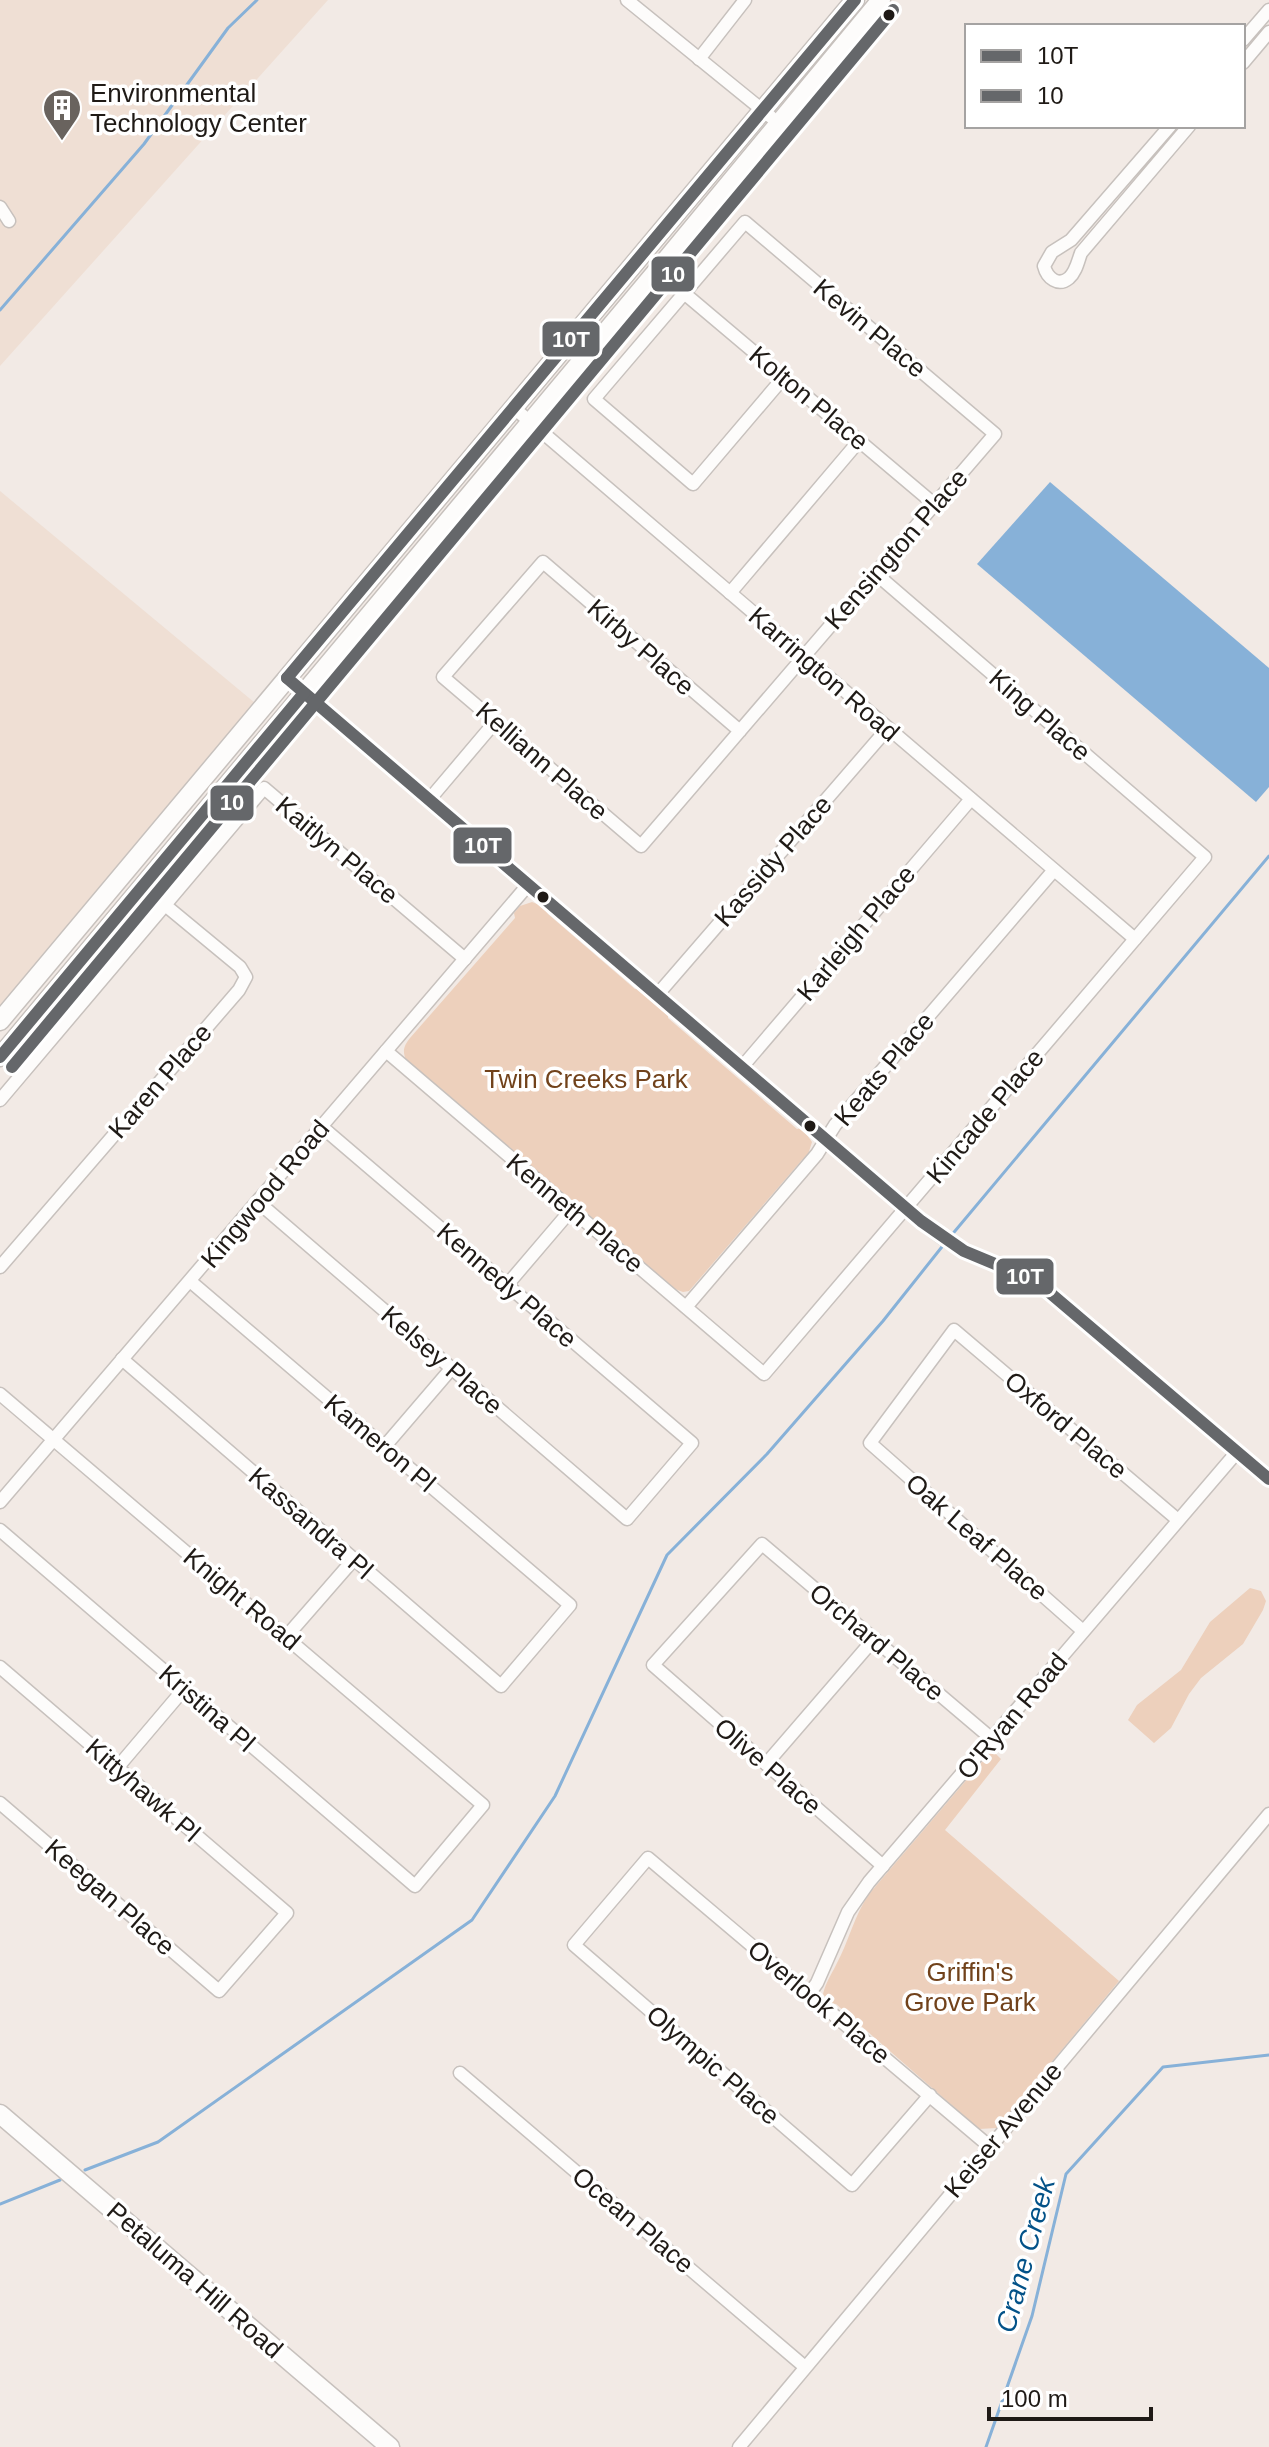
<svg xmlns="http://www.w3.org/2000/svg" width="1269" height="2447" viewBox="0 0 1269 2447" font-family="Helvetica,sans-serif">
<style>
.built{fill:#efdfd4}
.green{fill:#edd0bc}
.water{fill:#87b1d8}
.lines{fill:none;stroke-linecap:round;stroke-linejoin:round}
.stream{stroke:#87b1d8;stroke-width:3}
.minor-casing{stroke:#c7c1bd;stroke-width:15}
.secondary-casing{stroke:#c7c1bd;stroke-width:21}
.minor{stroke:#fdfcfb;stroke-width:12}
.secondary{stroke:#fdfcfb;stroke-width:18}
.bus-1-casing{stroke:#fff;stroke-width:18}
.bus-2-casing{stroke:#fff;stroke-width:18}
.bus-1{stroke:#65676a;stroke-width:12}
.bus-2{stroke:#65676a;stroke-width:12}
.bus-dot{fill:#1f1a16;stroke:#fff;stroke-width:3}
.labels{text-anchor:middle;stroke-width:7;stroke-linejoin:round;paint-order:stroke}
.poi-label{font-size:26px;fill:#1f1a16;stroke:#fff;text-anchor:start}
.street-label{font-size:26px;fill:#1f1a16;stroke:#fff}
.park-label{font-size:26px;fill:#71421b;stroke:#fff}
.water-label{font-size:28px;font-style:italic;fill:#035288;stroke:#fff}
.line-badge{stroke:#fff;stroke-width:3}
.badge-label{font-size:22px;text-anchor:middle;font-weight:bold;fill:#fff}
</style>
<rect width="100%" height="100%" fill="#f2eae5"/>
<g class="built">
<path d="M 0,0 L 328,0 L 0,366 Z"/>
<path d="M 0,491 L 255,703 L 0,1006 Z"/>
</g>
<g class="green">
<path d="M 532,902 L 542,906 L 548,914 L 635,989 L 638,988 L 668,1014 L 668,1018 L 797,1129 L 802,1128 L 812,1142 L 807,1158 L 802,1160 L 689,1291 L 683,1292 L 675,1289 L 406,1060 C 402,1050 404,1046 410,1038 L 515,918 L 514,913 L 520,906 Z"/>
<path d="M 1250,1588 L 1261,1591 L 1266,1601 L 1263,1610 L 1243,1644 L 1201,1678 L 1189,1694 L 1171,1728 L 1154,1743 L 1128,1720 L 1137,1705 L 1181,1670 L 1210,1622 Z"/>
<path d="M 992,1750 L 1001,1759 L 945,1830 L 1119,1981 L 997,2128 L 979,2129 L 836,2004 L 829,2003 L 823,1994 C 826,1982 831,1975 836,1965 C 849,1941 854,1916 869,1894 Z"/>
</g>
<path class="water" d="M 1050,482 L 1269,668 L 1269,787 L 1256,802 L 977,564 Z"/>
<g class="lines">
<g class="stream">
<path d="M 0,310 L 144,144 L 228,28 L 257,0"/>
<path d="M 950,1237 L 1269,856"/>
<path d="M 85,2170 L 158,2142 L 472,1920 L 555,1796 L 667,1555 L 767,1454 L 883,1321 L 945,1243"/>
<path d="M 0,2204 L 60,2180"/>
<path d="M 986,2447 L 1032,2316 L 1066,2174 L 1163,2067 L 1269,2055"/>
</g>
<defs>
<g id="minor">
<path d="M 627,0 L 771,117"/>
<path d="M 1243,40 L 1269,10"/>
<path d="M 699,59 L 745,0"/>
<path d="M 1243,63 L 1269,32"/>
<path d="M 1170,126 L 1071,240 L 1052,252 L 1044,266 C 1047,278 1058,287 1069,278 C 1076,272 1078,261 1081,253 L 1189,126"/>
<path d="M 0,207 L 9,221"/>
<path d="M 684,293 L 934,504"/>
<path d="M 514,408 L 1135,939"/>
<path d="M 730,593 L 859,441"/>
<path d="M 287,678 L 914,1216 C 931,1230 951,1246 972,1254 C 994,1263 1015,1270 1036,1281 L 1269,1479"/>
<path d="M 740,731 L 543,562 L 443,677 L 641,846 L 995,434 L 745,222 L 594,399 L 693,484 L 784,377"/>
<path d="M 429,800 L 495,722"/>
<path d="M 658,994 L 888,728"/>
<path d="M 386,1051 L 764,1374 L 1205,857 L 875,573"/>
<path d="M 742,1067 L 971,799"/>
<path d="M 0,1100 L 264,788 L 465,959"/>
<path d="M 258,1202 L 627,1519 L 692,1443 L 322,1127"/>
<path d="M 0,1267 L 239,990 L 246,977 L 240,967 L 165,905"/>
<path d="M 507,1285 L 571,1210"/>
<path d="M 686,1307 L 817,1154 L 835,1125 L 1054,870"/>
<path d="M 122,1359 L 501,1686 L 570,1605 L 190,1281"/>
<path d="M 0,1394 L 483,1805 L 415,1886 L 0,1530"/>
<path d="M 385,1446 L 451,1369"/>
<path d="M 0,1502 L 528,885"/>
<path d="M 1083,1631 L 870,1443 L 954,1330 L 1178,1520"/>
<path d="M 286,1637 L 354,1559"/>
<path d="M 0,1667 L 287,1913 L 219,1991 L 0,1803"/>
<path d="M 766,1764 L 874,1639"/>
<path d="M 117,1768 L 184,1689"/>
<path d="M 883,1866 L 653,1665 L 762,1544 L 992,1739"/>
<path d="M 809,1994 L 817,1983 L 848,1912 L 869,1882 L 1237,1452"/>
<path d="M 460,2073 L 805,2367"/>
<path d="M 930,2095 L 852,2185 L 574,1945 L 648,1858 L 989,2146"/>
<path d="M 739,2447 L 1269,1814"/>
</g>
<g id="secondary">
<path d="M 0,1021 L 855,0"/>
<path d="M 0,1057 L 666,260 L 881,0"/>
<path d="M 0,2114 L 390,2447"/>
</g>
</defs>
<use href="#minor" class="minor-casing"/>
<use href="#secondary" class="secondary-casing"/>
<use href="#minor" class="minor"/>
<use href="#secondary" class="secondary"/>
<defs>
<g id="bus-1">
<path d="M 287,678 L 921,1221 L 964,1251 L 1036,1281 L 1269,1479"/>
<path d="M 287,678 L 855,0"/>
<path d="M 0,1057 L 304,693"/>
</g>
<path id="bus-2" d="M 12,1067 L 893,10"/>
</defs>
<use href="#bus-1" class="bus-1-casing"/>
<use href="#bus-2" class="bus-2-casing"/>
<use href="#bus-1" class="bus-1"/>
<use href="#bus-2" class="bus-2"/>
</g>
<defs>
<symbol id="building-pin" viewBox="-11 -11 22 30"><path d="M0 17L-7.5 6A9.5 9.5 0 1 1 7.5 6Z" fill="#69635e" stroke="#fff"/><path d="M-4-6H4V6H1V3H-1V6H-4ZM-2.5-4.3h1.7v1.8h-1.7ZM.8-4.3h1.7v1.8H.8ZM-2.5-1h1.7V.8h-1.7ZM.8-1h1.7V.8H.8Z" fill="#fff"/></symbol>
</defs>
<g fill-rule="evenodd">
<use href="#building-pin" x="40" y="86" width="44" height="60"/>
</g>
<g class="bus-dot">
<circle cx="889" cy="15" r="7"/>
<circle cx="543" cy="897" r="7"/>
<circle cx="810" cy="1126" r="7"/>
</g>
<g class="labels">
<g class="poi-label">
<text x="90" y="102">Environmental<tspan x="90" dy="30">Technology Center</tspan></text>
</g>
<g class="street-label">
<text transform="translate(870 328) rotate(40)" y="9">Kevin Place</text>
<text transform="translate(809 398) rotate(40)" y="9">Kolton Place</text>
<text transform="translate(896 549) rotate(-49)" y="9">Kensington Place</text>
<text transform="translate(641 647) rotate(41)" y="9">Kirby Place</text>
<text transform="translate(824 674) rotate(41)" y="9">Karrington Road</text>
<text transform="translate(1040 715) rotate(41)" y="9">King Place</text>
<text transform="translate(542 761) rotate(41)" y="9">Kelliann Place</text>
<text transform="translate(337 850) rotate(40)" y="9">Kaitlyn Place</text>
<text transform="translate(773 861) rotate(-49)" y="9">Kassidy Place</text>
<text transform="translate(856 933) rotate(-50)" y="9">Karleigh Place</text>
<text transform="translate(884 1069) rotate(-50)" y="9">Keats Place</text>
<text transform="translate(160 1081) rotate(-49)" y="9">Karen Place</text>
<text transform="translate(985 1116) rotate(-50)" y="9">Kincade Place</text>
<text transform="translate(265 1194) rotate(-50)" y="9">Kingwood Road</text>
<text transform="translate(575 1213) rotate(40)" y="9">Kenneth Place</text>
<text transform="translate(507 1285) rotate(41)" y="9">Kennedy Place</text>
<text transform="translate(442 1360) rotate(41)" y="9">Kelsey Place</text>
<text transform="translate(1066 1425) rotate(40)" y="9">Oxford Place</text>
<text transform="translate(380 1443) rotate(40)" y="9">Kameron Pl</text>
<text transform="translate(311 1523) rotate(41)" y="9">Kassandra Pl</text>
<text transform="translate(977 1537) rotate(41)" y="9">Oak Leaf Place</text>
<text transform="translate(242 1599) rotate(40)" y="9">Knight Road</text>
<text transform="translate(877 1642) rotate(40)" y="9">Orchard Place</text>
<text transform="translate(207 1708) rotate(41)" y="9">Kristina Pl</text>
<text transform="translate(1012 1716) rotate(-50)" y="9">O'Ryan Road</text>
<text transform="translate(768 1766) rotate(41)" y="9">Olive Place</text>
<text transform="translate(143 1790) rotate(41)" y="9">Kittyhawk Pl</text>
<text transform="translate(110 1897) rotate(41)" y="9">Keegan Place</text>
<text transform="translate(819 2002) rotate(40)" y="9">Overlook Place</text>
<text transform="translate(713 2065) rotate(41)" y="9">Olympic Place</text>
<text transform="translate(1003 2130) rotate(-50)" y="9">Keiser Avenue</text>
<text transform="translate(633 2220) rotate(40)" y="9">Ocean Place</text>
<text transform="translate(195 2280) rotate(41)" y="9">Petaluma Hill Road</text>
</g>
<g class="park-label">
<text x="586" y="1088">Twin Creeks Park</text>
<text x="970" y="1981">Griffin's<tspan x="970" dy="30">Grove Park</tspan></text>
</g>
<g class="water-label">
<text transform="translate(1025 2255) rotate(-75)" y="10">Crane Creek</text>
</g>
</g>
<g class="line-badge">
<rect x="650" y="255" width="46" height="38" rx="8" fill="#65676a"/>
<rect x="541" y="320" width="60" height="38" rx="8" fill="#65676a"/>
<rect x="209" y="784" width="46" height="38" rx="8" fill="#65676a"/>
<rect x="452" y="826" width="61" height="39" rx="8" fill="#65676a"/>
<rect x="995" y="1257" width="60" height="39" rx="8" fill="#65676a"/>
</g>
<g class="badge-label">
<text x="673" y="282">10</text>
<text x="571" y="347">10T</text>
<text x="232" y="810">10</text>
<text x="483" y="853">10T</text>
<text x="1025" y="1284">10T</text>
</g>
<rect x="965" y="24" width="280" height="104" fill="#ffffff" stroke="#a5a3a2" stroke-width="2"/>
<rect x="981" y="50" width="40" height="12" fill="#65676a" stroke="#a5a3a2" stroke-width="2"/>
<text x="1037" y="64" font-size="24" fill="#1f1a16">10T</text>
<rect x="981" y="90" width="40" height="12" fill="#65676a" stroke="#a5a3a2" stroke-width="2"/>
<text x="1037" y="104" font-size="24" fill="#1f1a16">10</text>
<path d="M989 2407v12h162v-12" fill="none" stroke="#1f1a16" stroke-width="4"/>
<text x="1001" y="2407" font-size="24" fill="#1f1a16" stroke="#ffffff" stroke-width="6" paint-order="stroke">100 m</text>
</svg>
